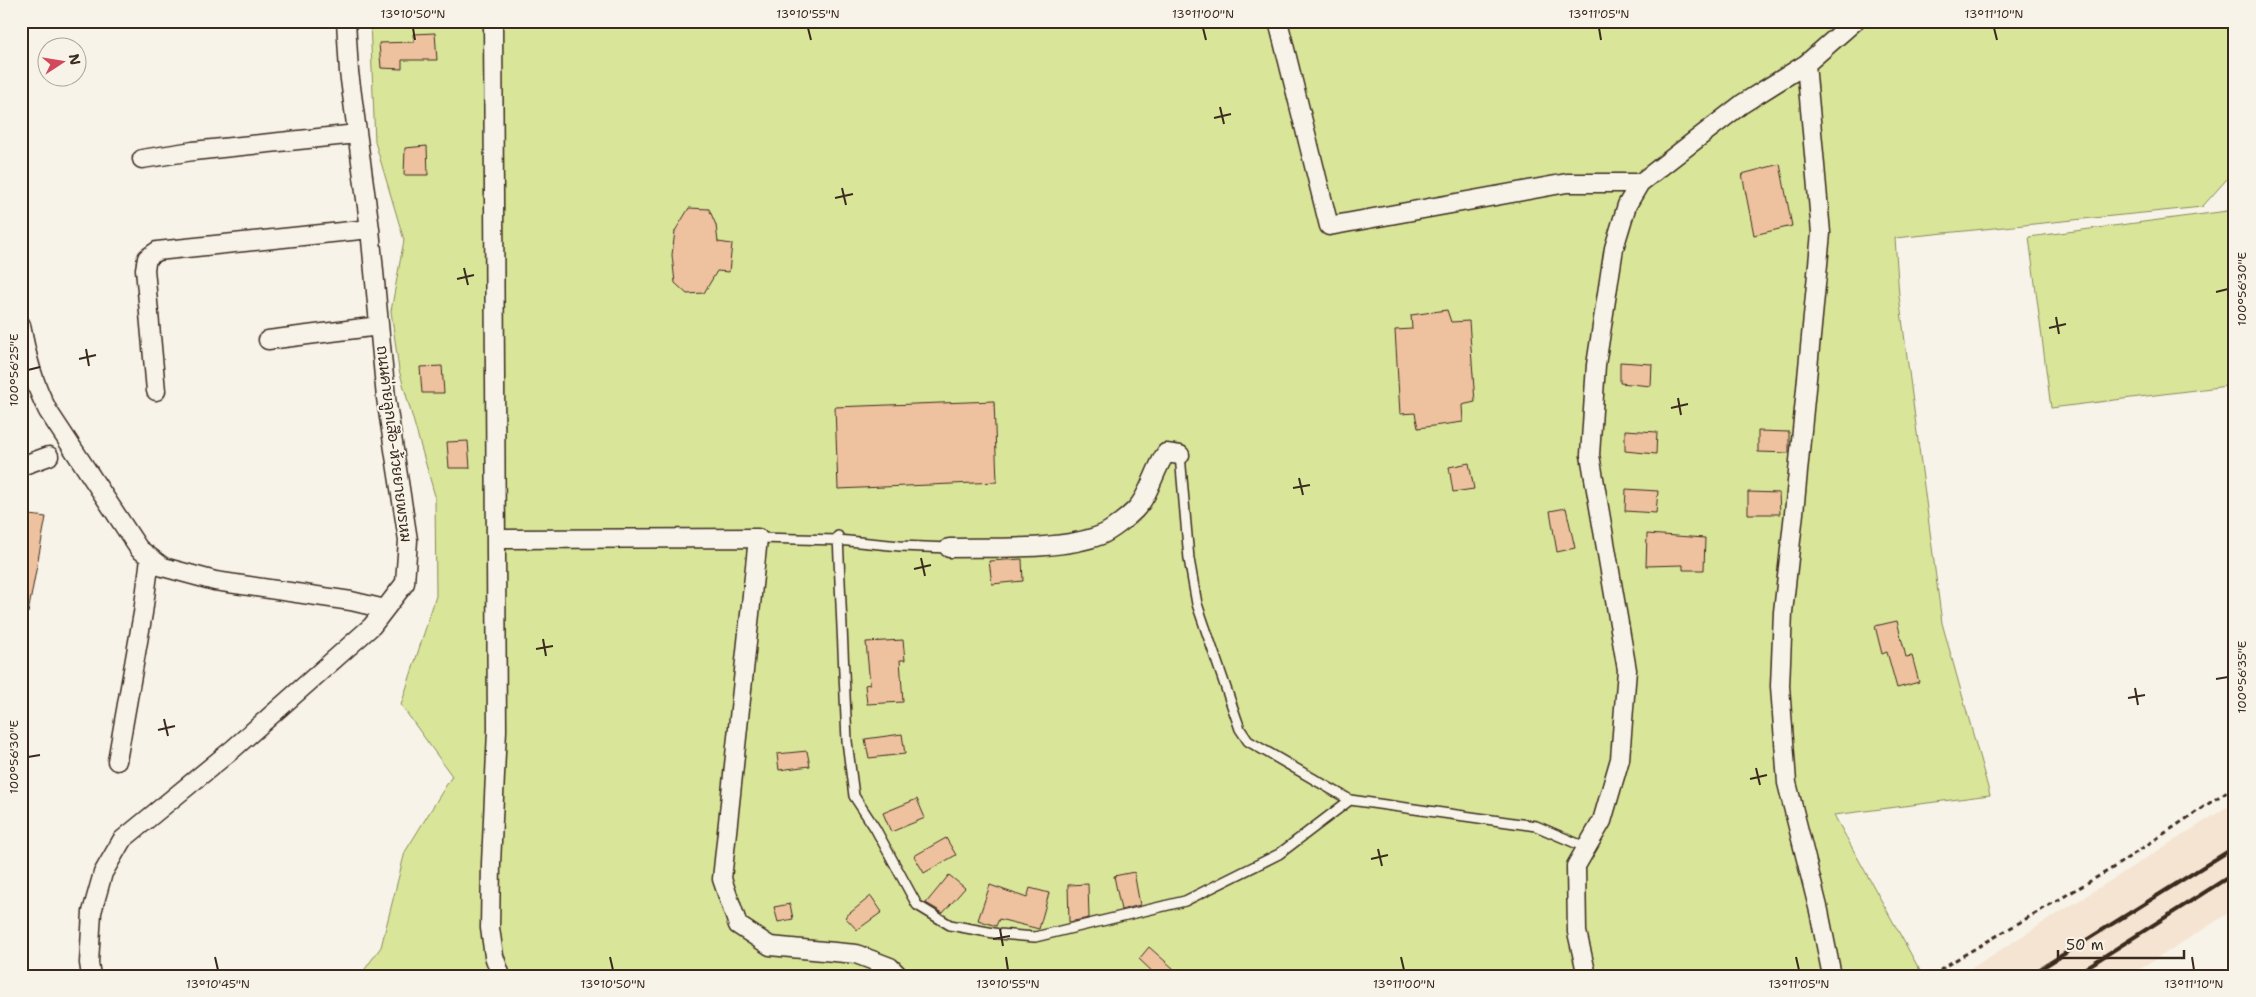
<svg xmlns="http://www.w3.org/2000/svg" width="2256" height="997" font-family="'Shantell Sans','Playpen Sans Thai',sans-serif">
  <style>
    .built { fill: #f5e4d2 }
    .green { fill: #d9e699; stroke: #8a885c }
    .building { fill: #efc29f; stroke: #3b2a1e }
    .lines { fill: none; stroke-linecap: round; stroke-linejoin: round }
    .service-casing { stroke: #3b2a1e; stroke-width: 12 }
    .minor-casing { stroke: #3b2a1e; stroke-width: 21 }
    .path { stroke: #3b2a1e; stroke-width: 3; stroke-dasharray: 5 4; stroke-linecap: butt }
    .service { stroke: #f7f3e8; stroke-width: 9 }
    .minor { stroke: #f7f3e8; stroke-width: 18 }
    .rail { stroke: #3b2a1e; stroke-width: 4 }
    .ticks { fill: none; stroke: #3b2a1e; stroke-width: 2 }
    .labels { text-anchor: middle; stroke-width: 4; stroke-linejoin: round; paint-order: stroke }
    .street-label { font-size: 15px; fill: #3b2a1e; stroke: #f7f3e8 }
    .neatline { fill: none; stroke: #3b2a1e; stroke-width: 2 }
    .ticks-label { font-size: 12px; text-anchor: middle; fill: #3b2a1e }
  </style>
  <rect width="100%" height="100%" fill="#f7f3e8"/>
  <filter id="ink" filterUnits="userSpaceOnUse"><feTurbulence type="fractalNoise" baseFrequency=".02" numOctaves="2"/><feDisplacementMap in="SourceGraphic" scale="10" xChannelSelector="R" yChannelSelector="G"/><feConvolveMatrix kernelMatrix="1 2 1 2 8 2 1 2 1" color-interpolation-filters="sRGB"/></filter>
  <g filter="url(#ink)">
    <path class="built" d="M2235 802V909L2129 976H1959Z"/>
    <path class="green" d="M370 21H2235V170L2202 207 1895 238 1899 296 1942 623 1990 795 1834 815 1923 976H360L381 947 405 852 452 776 401 705 436 596 435 496 399 370 391 311 404 240 375 142Z
      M2235 210V385L2051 408 2029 237Z"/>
    <path class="building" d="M435 33 437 60H402V69L381 68 379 43 414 42 413 34Z
      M427 146 428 175H404L405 148Z
      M1780 164 1792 226 1754 235 1742 174Z
      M689 208 709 209 716 225 718 242 732 244 729 272 717 271 704 293 687 294 675 283 672 255 675 231Z
      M1447 310 1451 322 1469 321 1475 402 1462 405 1463 422 1418 428 1415 413 1400 414 1395 330 1412 329 1411 315Z
      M1620 362 1652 364 1651 386 1620 383Z
      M442 366 444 393H422L420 367Z
      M994 401 997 482 838 489 835 407Z
      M1625 430 1657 432 1656 454 1625 451Z
      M1758 431 1789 432V453L1758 452Z
      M468 441 470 468H449L447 442Z
      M1469 463 1474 489 1453 492 1449 467Z
      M1626 489 1658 491 1656 513 1625 511Z
      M1748 492 1779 493 1780 514H1748Z
      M1566 508 1575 548 1557 552 1550 511Z
      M21 514 46 517 28 613H21Z
      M1647 534 1705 538 1704 570H1683V565L1646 566Z
      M1022 559 1023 581 992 584 989 561Z
      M1897 621 1906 657 1912 656 1919 682 1897 688 1887 652 1882 654 1875 626Z
      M903 640 905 660H900L903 702 867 704 865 685 870 684 866 642Z
      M902 734 905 754 869 758 865 739Z
      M807 751 810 766 779 770 777 754Z
      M917 799 925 818 891 832 883 813Z
      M946 838 956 855 924 873 914 856Z
      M1134 872 1140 905 1121 910 1114 876Z
      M949 875 965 888 943 913 926 903Z
      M1088 884 1089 918 1069 922 1068 885Z
      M990 885 1027 898 1030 888 1049 893 1039 929 999 919 996 926 978 920Z
      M871 896 882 912 857 930 845 917Z
      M790 904 793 919 778 922 774 907Z
      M1149 947 1182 976H1157L1139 959Z"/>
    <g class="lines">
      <defs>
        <path id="service" d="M1180 455 1189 559 1197 604 1240 729 1248 741 1350 800
          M838 536 847 741 854 796 875 828 917 905 950 925 999 934 1035 937 1185 901 1279 854 1350 800 1536 826 1585 847
          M758 538 838 540 900 546 949 548"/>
        <path id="minor" d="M493 21 497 730 491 864 490 928 494 956 501 976
          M1278 21 1329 226 1567 183H1640
          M1806 64 1821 233 1794 513 1783 612 1780 686 1787 783 1819 911 1832 976
          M142 159 193 151 357 134
          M21 325C27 358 33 382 48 411L139 549 163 567 215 581 351 601 385 609
          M268 340 379 326
          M156 391 145 269 147 258 157 251 370 229
          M21 466 49 456
          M496 539 758 538 722 879 738 925 770 946 856 954 890 967 899 976
          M949 548C993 547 1060 551 1101 535 1111 531 1127 518 1135 510 1150 495 1154 470 1166 453L1180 455
          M117 761 143 613 150 558
          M91 976 89 963 92 912 103 873 122 840 233 749 372 626 405 583 408 540 386 398 370 229 349 72 346 21
          M1587 976 1577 932 1576 866 1602 821 1620 759 1627 670 1590 455 1596 365 1614 248 1627 205 1640 183 1742 104 1806 64 1855 21"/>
      </defs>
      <use href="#service" class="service-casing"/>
      <use href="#minor" class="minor-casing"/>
      <path class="path" d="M1933 976 1947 965 2111 869 2235 786"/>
      <use href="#service" class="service"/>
      <use href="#minor" class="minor"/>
      <path class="rail" d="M2029 976 2235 847
        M2073 976 2235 873"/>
    </g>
  </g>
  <path class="ticks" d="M413 28 415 40M808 28 811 40M1203 28 1206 40M1599 28 1601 40M1994 28 1997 40M1220 107 1224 124M1214 118 1231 114M842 188 846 205M835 198 853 194M464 268 468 285M457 279 474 275M2216 292 2228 289M2056 317 2059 334M2049 328 2066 324M86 349 89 366M79 359 96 355M28 370 40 367M1678 398 1681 415M1671 408 1688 404M1299 478 1303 495M1293 488 1310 485M921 558 925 576M914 569 931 565M543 639 546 656M536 649 553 646M2216 679 2228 677M2135 688 2138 705M2128 698 2145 695M164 719 168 736M158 730 175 726M28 757 40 755M1756 768 1760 785M1750 779 1767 775M1378 849 1382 866M1371 859 1388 855M1000 929 1003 946M993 939 1010 936M215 957 218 970M610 957 613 970M1006 957 1008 970M1401 957 1404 970M1796 957 1799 970M2192 957 2194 970"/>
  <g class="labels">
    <g class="street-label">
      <text transform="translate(394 444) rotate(83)" y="5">ถนนค่ายลูกเสึอ-ห้วยยายพรหม</text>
    </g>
  </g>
  <rect width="2256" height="997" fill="none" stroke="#f7f3e8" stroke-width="55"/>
  <g transform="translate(62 62) rotate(78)"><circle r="24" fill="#f7f3e8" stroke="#aca397"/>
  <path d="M0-4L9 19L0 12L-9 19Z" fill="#d1495b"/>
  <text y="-8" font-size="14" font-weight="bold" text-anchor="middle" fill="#3b2a1e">N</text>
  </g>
  <path d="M2058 950v8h126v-8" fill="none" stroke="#3b2a1e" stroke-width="2.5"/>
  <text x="2066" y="950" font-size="15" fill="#3b2a1e" stroke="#f7f3e8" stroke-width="4" paint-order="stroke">50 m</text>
  <rect x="28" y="28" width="2200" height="942" class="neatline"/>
  <g class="ticks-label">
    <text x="413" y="18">13°10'50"N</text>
    <text x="808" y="18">13°10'55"N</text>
    <text x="1203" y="18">13°11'00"N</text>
    <text x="1599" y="18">13°11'05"N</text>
    <text x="1994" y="18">13°11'10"N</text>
    <text transform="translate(2242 289) rotate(-90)" y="4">100°56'30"E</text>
    <text transform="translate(14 370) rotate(-90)" y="4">100°56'25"E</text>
    <text transform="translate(2242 677) rotate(-90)" y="4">100°56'35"E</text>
    <text transform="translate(14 757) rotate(-90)" y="4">100°56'30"E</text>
    <text x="218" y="988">13°10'45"N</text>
    <text x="613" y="988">13°10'50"N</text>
    <text x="1008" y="988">13°10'55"N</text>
    <text x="1404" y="988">13°11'00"N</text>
    <text x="1799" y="988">13°11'05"N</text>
    <text x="2194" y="988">13°11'10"N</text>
  </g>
</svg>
